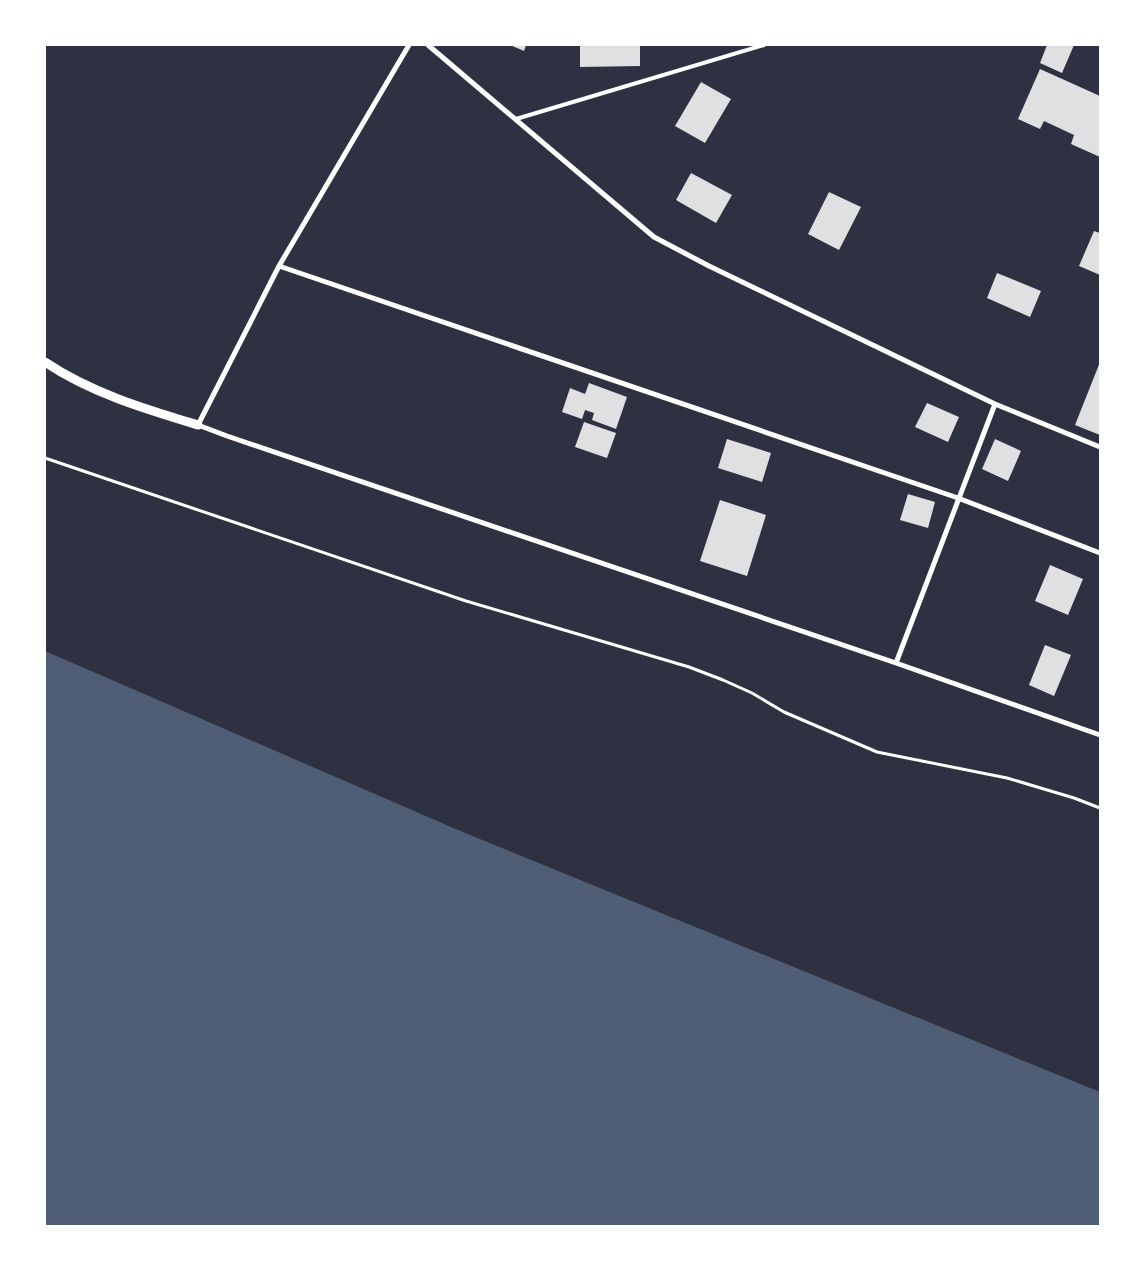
<svg xmlns="http://www.w3.org/2000/svg" width="1145" height="1271" font-family="'DejaVu Sans',sans-serif">
  <style>
    .water { fill: #4f5d75 }
    .building { fill: #e0e0e3 }
    .lines { fill: none; stroke-linecap: round; stroke-linejoin: round }
    .path { stroke: #fff; stroke-width: 3 }
    .service { stroke: #fff; stroke-width: 4 }
    .minor { stroke: #fff; stroke-width: 5 }
    .tertiary { stroke: #fff; stroke-width: 9 }
  </style>
  <rect width="100%" height="100%" fill="#2d3142"/>
  <path class="water" d="M45 651 458 830 1100 1092V1226H45Z"/>
  <path class="building" d="M510 45H526L524 51Z
    M580 45H640V66L580 67Z
    M1047 45H1074L1062 73 1040 63Z
    M1040 69 1100 96V157L1071 144 1074 135 1044 121 1040 129 1018 119Z
    M701 82 731 99 705 143 675 126Z
    M691 173 732 195 716 223 676 200Z
    M829 192 861 207 839 250 808 234Z
    M1094 231 1100 233V275L1079 266Z
    M997 273 1041 291 1030 317 987 298Z
    M1100 362V435L1075 425Z
    M589 383 627 397 616 429 592 420 594 413 585 410 582 419 562 412 570 388 585 394Z
    M927 403 959 417 948 442 915 427Z
    M584 422 616 433 607 458 575 447Z
    M727 439 771 453 762 482 718 468Z
    M995 439 1021 451 1008 481 982 469Z
    M908 494 935 502 928 528 900 520Z
    M720 500 766 515 747 576 700 561Z
    M1050 565 1083 579 1068 615 1035 601Z
    M1045 645 1071 655 1054 696 1029 685Z"/>
  <g class="lines">
    <path class="path" d="M45 458 466 601 689 667 723 680 752 693 784 712 877 752 1007 778 1074 798 1100 808"/>
    <path class="service" d="M516 119 764 45"/>
    <path class="minor" d="M409 45 279 266 198 425 227 436 896 663 1100 735
      M428 45 654 237 709 266 995 404 1100 447
      M279 266 958 498 1100 553
      M896 663 995 404"/>
    <path class="tertiary" d="M45 362C91 393 145 409 198 425"/>
  </g>
  <rect width="1145" height="1271" fill="none" stroke="#ffffff" stroke-width="92"/>
</svg>
